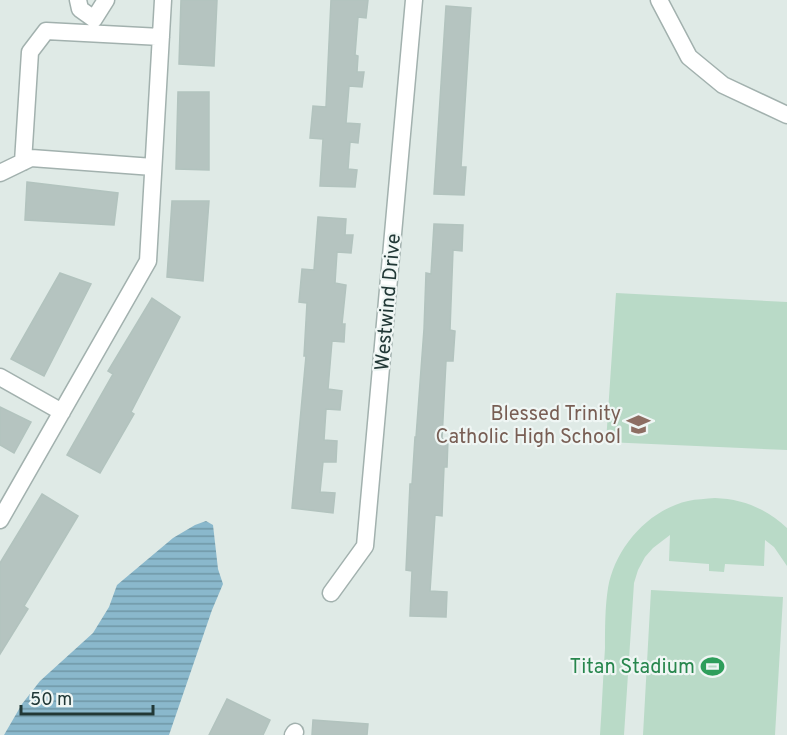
<svg xmlns="http://www.w3.org/2000/svg" width="787" height="735" font-family="Overpass,sans-serif">
  <style>
    .pitch { fill: #b9dac7 }
    .water { fill: url(#water-rules) }
    .building { fill: #b5c4c0; stroke: #b2c3be; stroke-width: 1.5 }
    .lines { fill: none; stroke-linecap: round; stroke-linejoin: round }
    .minor-casing { stroke: #a2b1ae; stroke-width: 19 }
    .minor { stroke: #fff; stroke-width: 16 }
    .labels { text-anchor: middle; stroke-width: 4.5; stroke-linejoin: round; paint-order: stroke }
    .street-label { font-size: 20px; fill: #213836; stroke: #eff6f4 }
    .education-label { font-size: 20px; fill: #785e54; stroke: #eff6f4; text-anchor: end }
    .leisure-label { font-size: 20px; fill: #27864d; stroke: #eff6f4; text-anchor: end }
  </style>
  <defs>
    <pattern id="water-rules" width="6" height="5" patternUnits="userSpaceOnUse" patternTransform="scale(1.5)"><rect width="6" height="5" fill="#8ab8cc"/><path d="M0 2.5h6" fill="none" stroke="#7097a6"/></pattern>
  </defs>
  <rect width="100%" height="100%" fill="#dfeae6"/>
  <path class="pitch" d="M616 293 787 302V450L606 442Z
    M715 498C743 499 767 509 787 528V566L774 547 765 540 764 566 725 564 724 572 709 571V564L669 561 670 535 653 548 645 557 638 570 634 583 624 735H600C602 706 603 677 605 648 605 628 605 607 608 588 615 548 648 510 688 501 696 499 706 499 715 498Z
    M651 590 783 597 775 735H643Z"/>
  <path class="water" d="M206 521 213 525 218 569 223 584 212 610 169 735H4L22 704 40 681 93 633 109 607 117 585 173 538 195 525Z"/>
  <path class="building" d="M181 0H217L214 66 179 64Z
    M331 0H368L366 18 358 17 355 55 358 56 357 72H364L362 87 349 86 346 123 360 124 358 143 350 142 348 169 357 170 355 187 320 186 323 139 310 138 313 106 326 107Z
    M446 6 471 8 461 167H466L464 195 434 194Z
    M178 92H209V170L176 169Z
    M27 182 118 193 114 225 25 220Z
    M172 201H209L203 281 167 277Z
    M318 217 346 219 345 235H353L351 253 337 252 335 283 346 285 342 324H345L344 342 332 341 328 389 342 391 340 410 326 409 324 440 337 441 336 462H323L320 492 335 493 333 513 292 508 306 356H304L307 303 299 302 302 269 314 270Z
    M434 224 463 225 462 251 453 250 450 330 455 331 453 361H446L442 439H448L447 467H444L442 516 435 515 430 591 447 592 446 617 410 616 412 571 406 570 410 484H412L415 437H416L424 329 426 273 431 274Z
    M60 273 91 284 44 376 11 359Z
    M152 298 180 317 131 412 134 414 100 473 67 455 113 374 108 371Z
    M0 407 31 422 14 453 0 445Z
    M42 494 78 516 24 606 28 609 0 654V563Z
    M227 699 270 720 263 735H209Z
    M313 720 368 724 367 735H312Z"/>
  <g class="lines">
    <defs>
      <path id="minor" d="M78 0 80 9 94 19
        M659 0 689 57 723 85 787 115
        M94 19 106 0
        M23 162 30 52 46 31 161 37
        M0 173 31 158 153 167
        M0 377 62 412
        M0 520 148 261 163 0
        M331 593 365 546 414 0
        M293 735 295 732"/>
    </defs>
    <use href="#minor" class="minor-casing"/>
    <use href="#minor" class="minor"/>
  </g>
  <defs>
    <symbol id="school-bare" viewBox="-9 -9 18 18"><path d="M0-5L7-2L0 1L-7-2ZM-4 1L0 2.5L4 1V4Q0 6-4 4Z" fill="#8d6e63" stroke="#eff6f4" stroke-width="2.5" paint-order="stroke"/></symbol>
    <symbol id="stadium-bare" viewBox="-9 -9 18 18"><path d="M0-5a6.5 5 0 1 0 0 10a6.5 5 0 1 0 0-10ZM-3.5-1.8h7v3.6h-7Z" fill="#2e9e5b" stroke="#eff6f4" stroke-width="2.5" paint-order="stroke"/></symbol>
  </defs>
  <g fill-rule="evenodd">
    <use href="#school-bare" x="622" y="408" width="33" height="33"/>
    <use href="#stadium-bare" x="696" y="650" width="33" height="33"/>
  </g>
  <g class="labels">
    <g class="street-label">
      <text transform="translate(387 302) rotate(-85)" y="7">Westwind Drive</text>
    </g>
    <g class="education-label">
      <text x="621" y="420">Blessed Trinity<tspan x="621" dy="23">Catholic High School</tspan></text>
    </g>
    <g class="leisure-label">
      <text x="695" y="673">Titan Stadium</text>
    </g>
  </g>
  <path d="M21 705v9h132v-9" fill="none" stroke="#213836" stroke-width="3"/>
  <text x="30" y="705" font-size="18" fill="#213836" stroke="#eff6f4" stroke-width="4.5" paint-order="stroke">50 m</text>
</svg>
